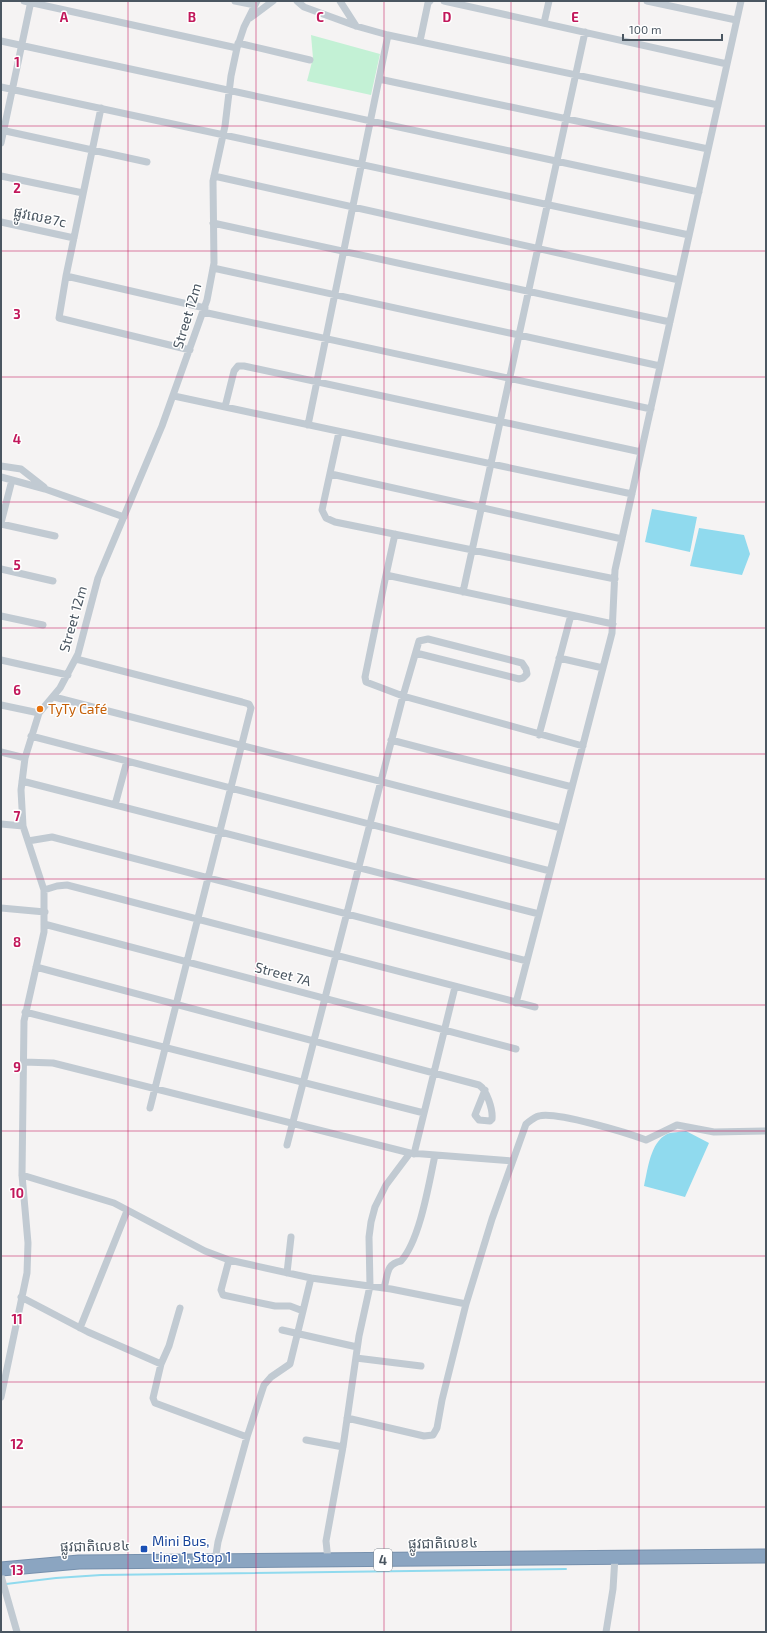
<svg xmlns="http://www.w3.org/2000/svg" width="767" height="1633" font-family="'Exo 2','Noto Sans Khmer',sans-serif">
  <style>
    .green { fill: #c3f1d5 }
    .water { fill: #90daee }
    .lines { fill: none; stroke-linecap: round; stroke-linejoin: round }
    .stream { stroke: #90daee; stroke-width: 2 }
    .highway-casing { stroke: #7690ad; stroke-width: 15 }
    .street { stroke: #c1cad2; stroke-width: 7 }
    .highway { stroke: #8ba5c1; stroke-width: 13 }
    .grid { fill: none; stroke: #c2185b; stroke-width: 1; stroke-opacity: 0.55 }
    .food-dot { fill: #e8710a; stroke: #fff; stroke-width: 1.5 }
    .transit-dot { fill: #1a4fb4; stroke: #fff; stroke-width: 1.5 }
    .labels { text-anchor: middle; stroke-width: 3; stroke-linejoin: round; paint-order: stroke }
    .shield { fill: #fff; stroke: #808990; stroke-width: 1 }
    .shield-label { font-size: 13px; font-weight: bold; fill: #4a5661 }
    .street-label { font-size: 14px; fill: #4a5661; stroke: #fff }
    .food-label { font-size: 14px; fill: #c56008; stroke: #fff; text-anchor: start }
    .transit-label { font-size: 14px; fill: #164399; stroke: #fff; text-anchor: start }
    .grid-label { font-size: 13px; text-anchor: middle; font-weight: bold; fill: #c2185b; stroke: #fff; stroke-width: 3; stroke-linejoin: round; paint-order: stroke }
  </style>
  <rect width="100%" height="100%" fill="#f5f3f3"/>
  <path class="green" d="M311 35 380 54 371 95 307 81 313 58Z"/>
  <path class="water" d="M652 509 697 517 690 552 645 542Z
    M699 528 744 535 750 554 742 575 690 566Z
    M686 1131 709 1143 685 1197 644 1186C648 1169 650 1143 667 1134 672 1132 681 1132 686 1131Z"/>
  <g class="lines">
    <path class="stream" d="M6 1584 56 1578 101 1575 566 1569"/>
    <defs>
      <path id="highway" d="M1 1569 79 1562 766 1556"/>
    </defs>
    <use href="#highway" class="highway-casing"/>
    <path class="street" d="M24 1 237 48
      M235 1 255 5
      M297 1 304 7 356 26 388 35 718 105
      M340 1 356 26
      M444 1 727 64
      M647 1 736 20
      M250 18 273 1
      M544 23 549 1
      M1 41 699 192
      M420 41 428 3 430 1
      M238 43 310 60
      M379 79 708 149
      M1 87 689 235
      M101 108 66 276 205 308
      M1 130 147 162
      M1 143 31 1
      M1 176 83 193
      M214 176 679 280
      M1 222 74 238
      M213 223 670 322
      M213 268 660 366
      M66 276 59 318 190 350
      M203 312 651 409
      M174 396 632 494
      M225 407 234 371 238 366H244L641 452
      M308 425 388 35
      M339 432 322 510 326 518 335 522 615 579
      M1 466 21 469 44 487
      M331 474 622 539
      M1 477 45 489 124 517
      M1 523 12 480
      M1 524 55 536
      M395 534 386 575 613 624
      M1 569 53 581
      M386 575 365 677 366 682 403 696 419 641 428 639 522 663 526 669 527 674 523 678 519 679 416 653
      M463 592 585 32
      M1 616 43 625
      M559 658 603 668
      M76 659 242 702 249 704 251 708 150 1108
      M1 660 68 675
      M54 697 561 828
      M1 705 39 713
      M539 735 571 615
      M31 736 550 871
      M391 740 572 787
      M1 752 25 758
      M22 781 539 914
      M115 805 127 761
      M1 824 23 826
      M28 841 52 837 527 961
      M44 890 57 886 67 885 535 1007
      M1 908 45 912
      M44 924 516 1049
      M36 967 479 1085C487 1090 493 1110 492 1119L490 1121 479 1120 475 1115 485 1090
      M516 1003 612 633 615 570 741 1
      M25 1012 424 1113
      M24 1062 53 1063 410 1153
      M287 1145 403 696 583 746
      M414 1154 455 987
      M22 1175 114 1203 205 1251 229 1260 311 1278 391 1289 466 1304
      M287 1273 291 1237
      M384 1288C388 1274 386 1264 401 1261 420 1240 429 1183 435 1155
      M21 1297 88 1332 161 1364
      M180 1308 169 1346 161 1364 153 1398 155 1403 247 1437
      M303 1311 311 1278
      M80 1328 127 1211
      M282 1330 357 1347
      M356 1358 421 1366
      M1 1397 27 1273 28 1243 22 1175 24 1021 44 932V890L23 826 21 790 25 758 39 713 60 688 78 654 98 578 162 426 207 300 214 263 213 181 225 126 231 76 237 48 244 27 257 1
      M347 1418 424 1436 433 1435 437 1428 442 1400 466 1304 492 1219 526 1124C530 1121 534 1117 539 1116 555 1111 628 1133 646 1140L677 1125 714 1132 766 1131
      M306 1440 343 1447
      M328 1560 326 1541 343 1447 359 1336 370 1286 369 1237 371 1222 375 1207 386 1185 410 1153 512 1161
      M215 1561 218 1542 247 1437 264 1385 271 1377 290 1364 303 1311 290 1306H275L223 1295 221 1290 229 1260
      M1 1576 17 1632
      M606 1632 613 1589 615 1557"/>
    <use href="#highway" class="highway"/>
  </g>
  <path class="grid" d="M128 1V1632M256 1V1632M384 1V1632M511 1V1632M639 1V1632M1 126H766M1 251H766M1 377H766M1 502H766M1 628H766M1 754H766M1 879H766M1 1005H766M1 1131H766M1 1256H766M1 1382H766M1 1507H766"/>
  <circle class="food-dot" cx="40" cy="709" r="4"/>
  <rect class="transit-dot" x="140" y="1545" width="8" height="8" rx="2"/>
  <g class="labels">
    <rect class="shield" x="374" y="1549" width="18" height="22" rx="3"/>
    <g class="shield-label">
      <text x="383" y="1565">4</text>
    </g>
    <g class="street-label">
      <text transform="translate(40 217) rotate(12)" y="5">ផ្លូវលេខ7c</text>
      <text transform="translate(187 316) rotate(-73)" y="5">Street 12m</text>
      <text transform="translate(73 619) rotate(-74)" y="5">Street 12m</text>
      <text transform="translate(283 974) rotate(15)" y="5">Street 7A</text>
      <text transform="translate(443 1543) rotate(-1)" y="5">ផ្លូវជាតិលេខ៤</text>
      <text transform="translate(95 1546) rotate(-1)" y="5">ផ្លូវជាតិលេខ៤</text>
    </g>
    <g class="food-label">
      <text x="48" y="714">TyTy Café</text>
    </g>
    <g class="transit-label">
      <text x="152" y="1546">Mini Bus,<tspan x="152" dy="16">Line 1, Stop 1</tspan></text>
    </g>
  </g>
  <g class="grid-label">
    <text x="64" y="22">A</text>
    <text x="192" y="22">B</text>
    <text x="320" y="22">C</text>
    <text x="447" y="22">D</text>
    <text x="575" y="22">E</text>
    <text x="17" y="67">1</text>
    <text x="17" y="193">2</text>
    <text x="17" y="319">3</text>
    <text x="17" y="444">4</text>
    <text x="17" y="570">5</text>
    <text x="17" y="695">6</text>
    <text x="17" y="821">7</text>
    <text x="17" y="947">8</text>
    <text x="17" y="1072">9</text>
    <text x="17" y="1198">10</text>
    <text x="17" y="1324">11</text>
    <text x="17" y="1449">12</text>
    <text x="17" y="1575">13</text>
  </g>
  <rect width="767" height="1633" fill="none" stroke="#4a5661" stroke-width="4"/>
  <path d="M623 34v6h99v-6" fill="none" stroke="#4a5661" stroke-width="2"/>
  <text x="629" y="34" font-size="12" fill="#4a5661" stroke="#ffffff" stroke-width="3" paint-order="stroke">100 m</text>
</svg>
